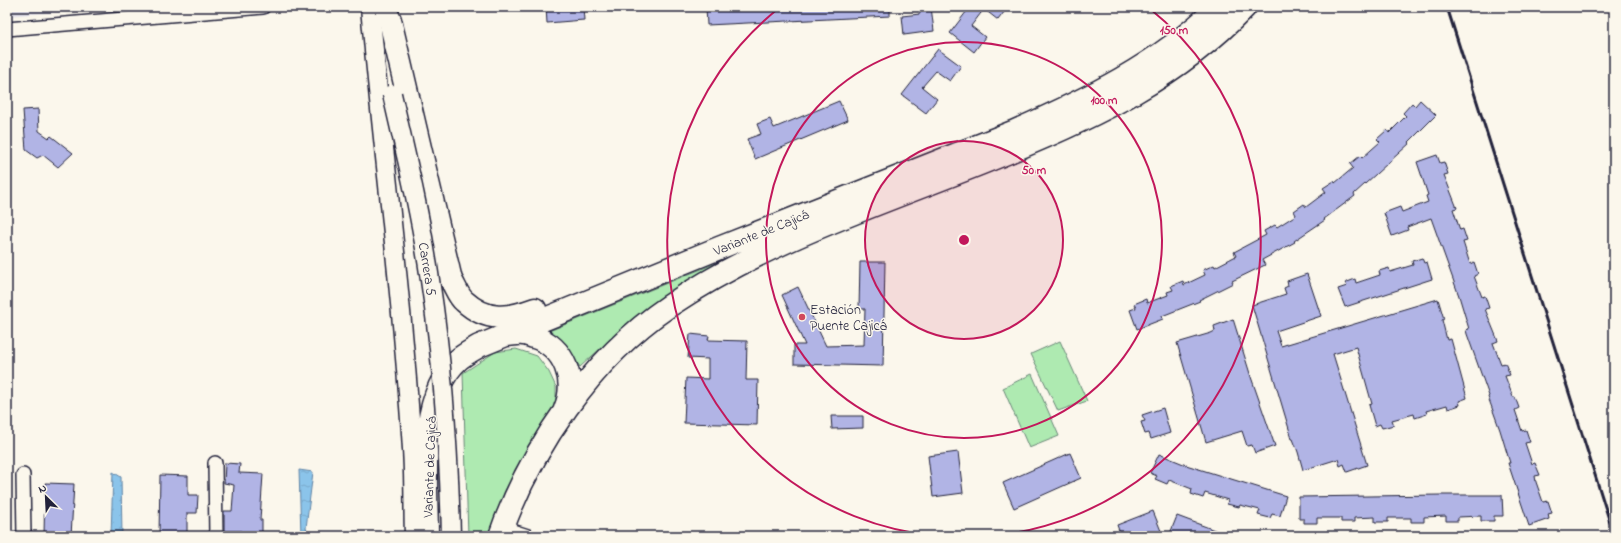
<svg xmlns="http://www.w3.org/2000/svg" width="1621" height="543" font-family="'Indie Flower',sans-serif">
  <style>
    .built { fill: #e5e3ea }
    .green { fill: #aeeab1; stroke: #688676 }
    .water { fill: url(#water-ripples); stroke: #6183a4 }
    .building { fill: #b1b4e5; stroke: #22223b }
    .lines { fill: none; stroke-linecap: round; stroke-linejoin: round }
    .street-casing { stroke: #22223b; stroke-width: 16 }
    .secondary-casing { stroke: #22223b; stroke-width: 21 }
    .highway-casing { stroke: #22223b; stroke-width: 25 }
    .street { stroke: #fbf7ec; stroke-width: 13 }
    .secondary { stroke: #fbf7ec; stroke-width: 18 }
    .highway { stroke: #fbf7ec; stroke-width: 22 }
    .rail { stroke: #22223b; stroke-width: 3 }
    .secondary-bridge-casing { stroke: #22223b; stroke-width: 21; stroke-linecap: butt }
    .secondary-bridge { stroke: #fbf7ec; stroke-width: 18 }
    .ring { fill: none; stroke: #c2185b; stroke-width: 2 }
    .poi-dot { fill: #d1495b; stroke: #fbf7ec; stroke-width: 1.5 }
    .labels { text-anchor: middle; stroke-width: 3; stroke-linejoin: round; paint-order: stroke }
    .street-label { font-size: 14px; fill: #22223b; stroke: #fbf7ec }
    .poi-label { font-size: 14px; fill: #22223b; stroke: #fbf7ec; text-anchor: start }
    .centre { fill: #c2185b; stroke: #fbf7ec; stroke-width: 2 }
    .ring-label { font-size: 12px; text-anchor: middle; font-weight: bold; fill: #c2185b; stroke: #fbf7ec; stroke-width: 3; stroke-linejoin: round; paint-order: stroke }
  </style>
  <defs>
    <pattern id="water-ripples" width="26" height="14" patternUnits="userSpaceOnUse"><rect width="26" height="14" fill="#8bc4ea"/><path d="M2 4q2-2 4 0t4 0M15 11q2-2 4 0t4 0" fill="none" stroke="#78a8ca"/></pattern>
  </defs>
  <rect width="100%" height="100%" fill="#fbf7ec"/>
  <filter id="ink" filterUnits="userSpaceOnUse"><feTurbulence type="fractalNoise" baseFrequency=".025" numOctaves="2"/><feDisplacementMap in="SourceGraphic" scale="8" xChannelSelector="R" yChannelSelector="G"/><feConvolveMatrix kernelMatrix="1 2 1 2 8 2 1 2 1" color-interpolation-filters="sRGB"/></filter>
  <g filter="url(#ink)">
    <path class="built" d="M7 7H73V11L7 16Z"/>
    <path class="green" d="M726 259 634 318 580 367 565 346 549 331Z
      M1060 341 1087 401 1058 411 1031 354Z
      M516 349 537 356 549 372 556 387V404L539 429 499 536H468L463 373 495 352Z
      M1032 374 1059 436 1029 448 1003 388Z"/>
    <path class="water" d="M299 470 313 472 306 528 309 536H301Z
      M113 472 121 477 122 536H111Z"/>
    <path class="building" d="M546 7H583L584 20 547 23Z
      M706 7H890V16L707 25Z
      M919 7H931L934 31 904 35 902 16 920 14Z
      M970 7H1008L998 20 984 9 971 26 985 37 974 52 950 33Z
      M938 49 961 66 950 81 936 71 922 87 937 99 926 113 902 95Z
      M1420 100 1436 115 1409 142 1410 143 1354 194 1355 196 1324 219 1325 220 1294 241 1295 242 1262 260 1265 265 1232 281 1233 283 1199 300 1200 301 1162 316 1163 319 1137 329 1130 310 1136 308 1134 304 1146 299 1147 303 1168 295 1167 292 1173 290 1171 286 1183 281 1184 285 1205 275 1203 270 1214 265 1215 267 1236 256 1234 252 1266 235 1264 231 1275 225 1277 227 1296 215 1294 211 1304 204 1306 207 1326 192 1323 188 1334 181 1335 183 1353 168 1350 164 1360 156 1362 158 1380 142 1377 139 1387 130 1389 133 1406 116 1403 113 1412 103 1415 106Z
      M839 101 848 120 755 159 747 139 761 134 757 124 770 119 774 128Z
      M38 109 39 131 49 138 51 136 73 153 58 167 43 155 37 158 26 150 23 110Z
      M1437 155 1440 163 1444 162 1448 174 1444 175 1457 208 1453 209 1460 230 1463 229 1467 241 1463 242 1470 264 1474 262 1478 274 1474 276 1482 297 1485 296 1489 308 1485 309 1498 341 1493 343 1501 364 1505 363 1510 375 1505 376 1513 397H1515L1519 408 1515 410 1522 431 1526 430 1530 442 1525 443 1532 464 1535 463 1540 475 1535 476 1536 482 1543 502 1548 501 1552 513 1548 514 1549 519 1529 526 1508 463H1510L1500 430 1488 397 1489 396 1467 334 1466 330 1469 329 1459 296 1431 218 1407 227 1408 230 1392 236 1384 213 1400 207 1402 212 1428 202 1426 196 1428 195 1417 162Z
      M1422 258 1424 263 1427 262 1432 279 1345 307 1338 289 1347 286 1345 283 1355 279 1356 283 1380 275 1379 271 1389 268 1390 272 1413 265 1412 261Z
      M860 262H885L883 366 794 364V345H805L782 295 798 287 826 346 864 345 865 309H859Z
      M1307 274 1321 316 1276 331 1281 346 1438 299 1444 319 1442 320 1447 340 1451 339 1467 398 1459 401 1460 405 1448 409 1447 405 1426 411 1427 414 1415 418 1414 414 1392 420 1394 425 1382 428 1380 424 1375 426 1369 405 1372 404 1356 347 1333 354 1367 465 1347 472 1344 464 1340 466 1338 459 1303 470 1298 452 1293 439H1292L1252 305 1286 294 1284 288 1288 286 1287 281Z
      M1233 319 1251 377 1275 446 1255 453 1252 445 1247 446 1242 431 1206 442 1177 343 1211 333 1215 331 1214 326Z
      M690 334 709 336 708 340 747 341 746 380H758L757 425 684 423 686 378 708 379V359L688 358Z
      M1163 408 1170 433 1151 439 1149 433 1145 434 1141 422 1145 421 1142 415Z
      M831 416H863V428L832 429Z
      M958 452 963 493 933 497 928 456Z
      M1070 453 1081 478 1014 508 1003 483Z
      M1159 454 1186 465 1286 496 1280 516 1272 514 1270 518 1258 515 1260 510 1240 505 1239 507 1227 504 1228 500 1205 493 1203 498 1191 494 1192 489 1169 480 1167 484 1155 479 1157 476 1150 473Z
      M225 463 240 464 239 473 263 474 260 520H262V536H241V531H224V511H232L234 485 224 483Z
      M160 475 188 476V495H198L197 513H187V534L159 536Z
      M45 483 74 484 71 536H44Z
      M1440 495H1502L1503 516H1494V521H1481V516L1458 517V521H1446V516L1424 517V522H1411V518H1388V522H1375V517L1354 518V522H1341V518H1317V523H1304V519H1299V497Z
      M1153 511 1163 536H1121L1117 525Z
      M1177 516 1228 535V536H1169Z"/>
    <g class="lines">
      <defs>
        <path id="street" d="M7 29 263 7
          M215 463 216 536
          M23 475 24 536
          M503 528 528 536"/>
        <path id="secondary" d="M370 7C383 154 403 301 412 449 414 477 413 507 414 536"/>
        <path id="highway" d="M384 7 390 20 451 280C455 286 458 296 464 301 487 322 508 319 535 309
          M507 335C512 335 518 333 523 334 526 334 531 336 534 337 565 347 577 381 565 409
          M427 536C427 484 416 397 459 359 465 354 473 350 479 346L719 248 1013 132C1088 99 1158 65 1218 7
          M500 536C530 449 592 358 669 306 772 236 894 200 1009 152 1097 116 1178 77 1245 7"/>
      </defs>
      <use href="#street" class="street-casing"/>
      <use href="#secondary" class="secondary-casing"/>
      <use href="#highway" class="highway-casing"/>
      <use href="#street" class="street"/>
      <use href="#secondary" class="secondary"/>
      <use href="#highway" class="highway"/>
      <path class="rail" d="M1447 7 1614 535"/>
      <defs>
        <path id="secondary-bridge" d="M392 94C406 155 421 217 430 280 443 365 449 450 451 536"/>
      </defs>
      <use href="#secondary-bridge" class="secondary-bridge-casing"/>
      <use href="#secondary-bridge" class="secondary-bridge"/>
    </g>
  </g>
  <circle cx="964" cy="240" r="99" fill="#c2185b" fill-opacity=".12"/>
  <g class="ring">
    <circle cx="964" cy="240" r="99"/>
    <circle cx="964" cy="240" r="198"/>
    <path d="M938 536A297 297 0 0 1 779 8M1149 8A297 297 0 0 1 990 536"/>
  </g>
  <circle class="poi-dot" cx="802" cy="317" r="4"/>
  <g class="labels">
    <g class="street-label">
      <text transform="translate(761 232) rotate(-22)" y="5">Variante de Cajicá</text>
      <text transform="translate(428 269) rotate(81)" y="5">Carrera 5</text>
      <text transform="translate(429 467) rotate(-88)" y="5">Variante de Cajicá</text>
    </g>
    <g class="poi-label">
      <text x="810" y="314">Estación<tspan x="810" dy="16">Puente Cajicá</tspan></text>
    </g>
  </g>
  <circle cx="964" cy="240" r="6" class="centre"/>
  <g class="ring-label">
    <text x="1174" y="34">150 m</text>
    <text x="1104" y="104">100 m</text>
    <text x="1034" y="174">50 m</text>
  </g>
  <rect width="1621" height="543" fill="none" stroke="#fbf7ec" stroke-width="24"/>
  <rect x="12" y="12" width="1597" height="519" fill="none" stroke="#22223b" stroke-width="1.5" filter="url(#ink)"/>
  <g transform="translate(46 497) rotate(336)" stroke="#fbf7ec" stroke-width="3" paint-order="stroke">
  <path d="M0-3L7 15L0 10L-7 15Z" fill="#22223b"/>
  <text y="-6" font-size="11" font-weight="bold" text-anchor="middle" fill="#22223b">N</text>
  </g>
</svg>
